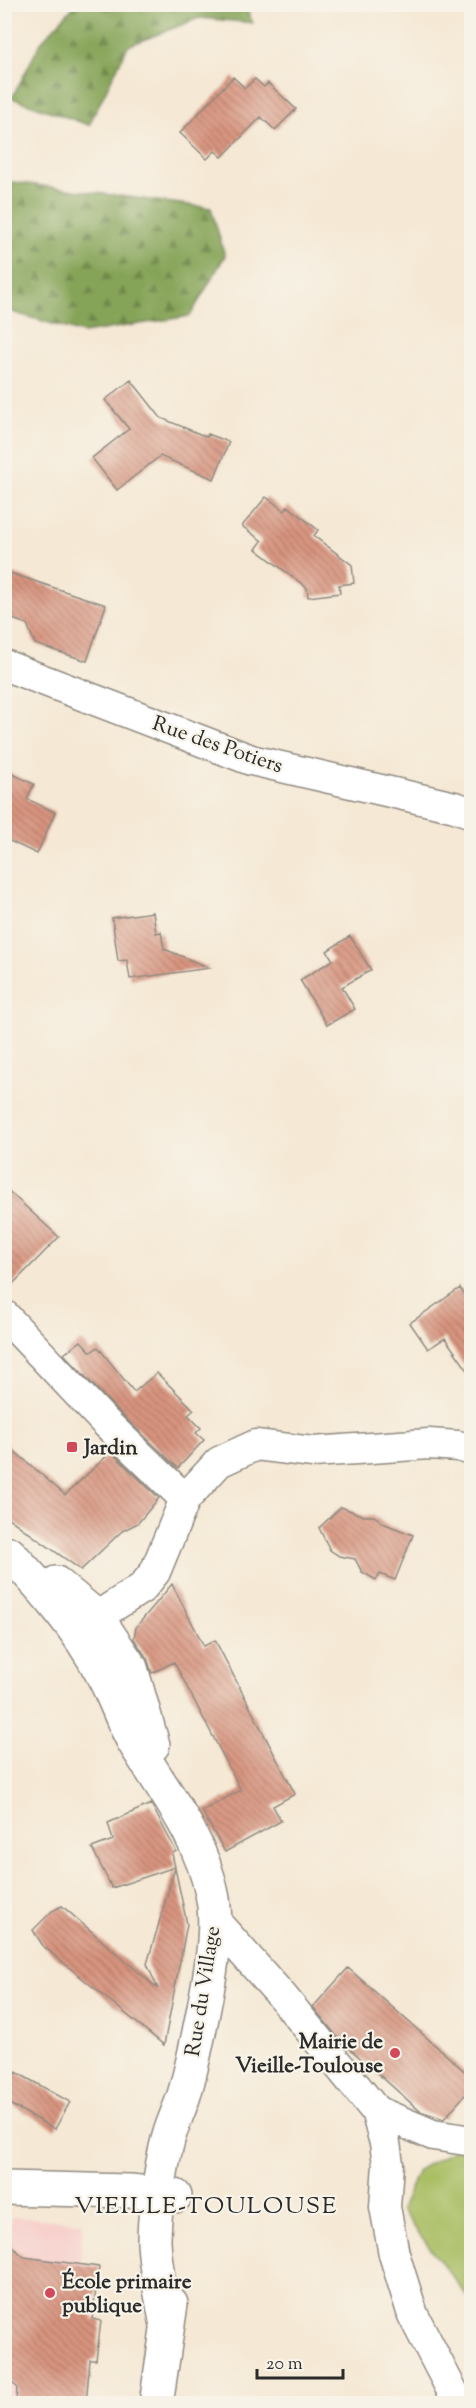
<svg xmlns="http://www.w3.org/2000/svg" width="476" height="2408" font-family="'Sorts Mill Goudy',serif">
  <style>
    .built { fill: #f7d0cc }
    .grass { fill: #a8bd62; stroke: #6a7446; stroke-width: 1.5 }
    .forest { fill: url(#forest-firs); stroke: #586842; stroke-width: 1.5 }
    .building { fill: url(#building-back-hatch) }
    .lines { fill: none; stroke-linecap: round; stroke-linejoin: round }
    .minor-casing { stroke: #908a80; stroke-width: 33 }
    .tertiary-casing { stroke: #908a80; stroke-width: 36 }
    .minor { stroke: #fff; stroke-width: 30 }
    .tertiary { stroke: #fff; stroke-width: 33 }
    .poi-dot { fill: #d1495b; stroke: #f7f3e8; stroke-width: 2 }
    .labels { text-anchor: middle; stroke-width: 4.5; stroke-linejoin: round; paint-order: stroke }
    .street-label { font-size: 21px; fill: #2b2b2b; stroke: #f7f3e8 }
    .poi-label { font-size: 21px; font-weight: bold; fill: #2b2b2b; stroke: #f7f3e8; text-anchor: start }
    .quarter-label { font-size: 24px; letter-spacing: 1.5px; fill: #2b2b2b; stroke: #f7f3e8 }
  </style>
  <defs>
    <pattern id="forest-firs" width="22" height="20" patternUnits="userSpaceOnUse" patternTransform="scale(1.5)"><rect width="22" height="20" fill="#86a458"/><path d="M5 1l3.5 6h-7zM16 11l3.5 6h-7z" fill="#6e8649"/></pattern>
    <pattern id="building-back-hatch" width="6" height="6" patternUnits="userSpaceOnUse" patternTransform="scale(1.5)"><rect width="6" height="6" fill="#d8947f"/><path d="M-1 5l2 2M0 0l6 6M5-1l2 2" fill="none" stroke="#af7968"/></pattern>
  </defs>
  <rect width="100%" height="100%" fill="#f7f3e8"/>
  <filter id="ink" filterUnits="userSpaceOnUse"><feTurbulence type="fractalNoise" baseFrequency=".0167" numOctaves="2"/><feDisplacementMap in="SourceGraphic" scale="12" xChannelSelector="R" yChannelSelector="G"/><feConvolveMatrix kernelMatrix="1 2 1 2 8 2 1 2 1" color-interpolation-filters="sRGB"/></filter>
  <filter id="wash" filterUnits="userSpaceOnUse"><feTurbulence type="fractalNoise" baseFrequency=".008" numOctaves="4" result="noise"/><feDisplacementMap in="SourceGraphic" scale="24" xChannelSelector="R" yChannelSelector="G"/><feGaussianBlur stdDeviation="1.35" result="paint"/><feColorMatrix in="noise" values="0 0 0 0 0 0 0 0 0 0 0 0 0 0 0 0 0 1.4 0 .05"/><feComposite in="paint" operator="in"/></filter>
  <g filter="url(#wash)">
    <rect width="100%" height="100%" fill="#f5e8d4"/>
    <path class="built" d="M12 2217 83 2222 80 2264 99 2267 92 2319 101 2321 96 2360 90 2361 86 2403 5 2404 4 2240Z"/>
    <path class="grass" d="M471 2140V2301L401 2210 418 2170Z"/>
    <path class="forest" d="M75 5H244L253 23 199 18 128 46 89 125 12 98 41 42Z
      M5 181 211 208 225 256 190 316 83 333 5 310Z"/>
    <g id="blocks">
      <path class="building" d="M233 77 245 88 255 79 264 87 268 83 296 109 275 130 261 117 222 157 215 151 207 159 180 133Z
        M131 380 161 418 207 437 208 434 229 442 214 479 160 456 117 490 92 458 129 429 105 400Z
        M266 497 285 511 288 506 318 530 314 536 352 565 354 583 339 585 340 593 308 597 307 588 256 549 262 541 242 526Z
        M4 571 106 605 87 661 35 644 27 624 4 616Z
        M4 770 34 784 27 799 55 812 37 854 8 840 4 847Z
        M153 912 156 933 161 932 164 949 210 968 130 979 127 960 118 961 112 918Z
        M350 936 371 970 342 987 355 1009 327 1025 300 980 333 960 327 951Z
        M4 1187 59 1237 4 1293Z
        M460 1288 471 1305V1375L445 1338 428 1349 410 1323Z
        M81 1341 91 1352 98 1347 134 1392 157 1373 194 1410 188 1415 201 1428 196 1433 204 1440 178 1468 116 1409 64 1354Z
        M4 1442 65 1495 111 1452 159 1498 138 1523 122 1531 81 1570 4 1515Z
        M341 1507 364 1516H374L385 1524 413 1535 395 1580 380 1574 376 1580 362 1572 355 1559 339 1556 330 1550 319 1528Z
        M172 1584 204 1646 215 1640 295 1794 273 1806 281 1821 225 1852 202 1811 241 1790 174 1662 152 1673 147 1658 134 1639 136 1627Z
        M151 1804 176 1851 172 1854 175 1867 112 1888 92 1848 113 1840 108 1823Z
        M175 1868 187 1924 164 2045 43 1946 33 1930 52 1911 62 1906 158 1989 147 1964Z
        M348 1968 471 2077V2088L444 2119 420 2111 339 2039 313 2007Z
        M16 2072 70 2102 55 2129 4 2101V2093Z
        M4 2239 24 2257 99 2267 92 2319 101 2321 96 2360H90L86 2403H16L17 2387 4 2376Z"/>
    </g>
  </g>
  <g filter="url(#ink)">
    <use href="#blocks" fill-opacity="0" stroke="#908a80" stroke-width="1.5"/>
    <g class="lines">
      <defs>
        <path id="minor" d="M4 665 251 760 455 807 472 813
          M4 1315 104 1421 185 1499
          M76 1630 142 1588 155 1572 185 1499 219 1462 256 1445 313 1452 429 1444 458 1446 472 1450
          M214 1920 282 1996 376 2111 385 2143 388 2164 385 2207 394 2254 413 2315 459 2404
          M376 2111 433 2135 472 2141"/>
        <path id="tertiary" d="M10 1554C45 1591 77 1627 101 1672 114 1694 121 1720 134 1742 163 1790 201 1837 212 1894 219 1924 211 1972 205 2002 199 2033 193 2065 184 2095 180 2108 174 2120 170 2133 162 2158 154 2214 154 2241 155 2269 162 2298 167 2326
          M56 1583 97 1617 131 1668 153 1745
          M4 2188 130 2191 175 2196
          M156 2404 171 2304"/>
      </defs>
      <use href="#minor" class="minor-casing"/>
      <use href="#tertiary" class="tertiary-casing"/>
      <use href="#minor" class="minor"/>
      <use href="#tertiary" class="tertiary"/>
    </g>
  </g>
  <g class="poi-dot">
    <rect x="66" y="1441" width="12" height="12" rx="3"/>
    <circle cx="395" cy="2053" r="6"/>
    <circle cx="50" cy="2293" r="6"/>
  </g>
  <g class="labels">
    <g class="street-label">
      <text transform="translate(218 744) rotate(19)" y="7">Rue des Potiers</text>
      <text transform="translate(202 1991) rotate(-81)" y="7">Rue du Village</text>
    </g>
    <g class="poi-label">
      <text x="84" y="1454">Jardin</text>
      <text x="383" y="2048" text-anchor="end">Mairie de<tspan x="383" dy="24">Vieille-Toulouse</tspan></text>
      <text x="62" y="2288">École primaire<tspan x="62" dy="24">publique</tspan></text>
    </g>
    <g class="quarter-label">
      <text x="206" y="2213">VIEILLE-TOULOUSE</text>
    </g>
  </g>
  <rect width="476" height="2408" fill="none" stroke="#f7f3e8" stroke-width="24"/>
  <path d="M257 2369v9h86v-9" fill="none" stroke="#2b2b2b" stroke-width="3"/>
  <text x="266" y="2369" font-size="18" fill="#2b2b2b" stroke="#f7f3e8" stroke-width="4.5" paint-order="stroke">20 m</text>
</svg>
